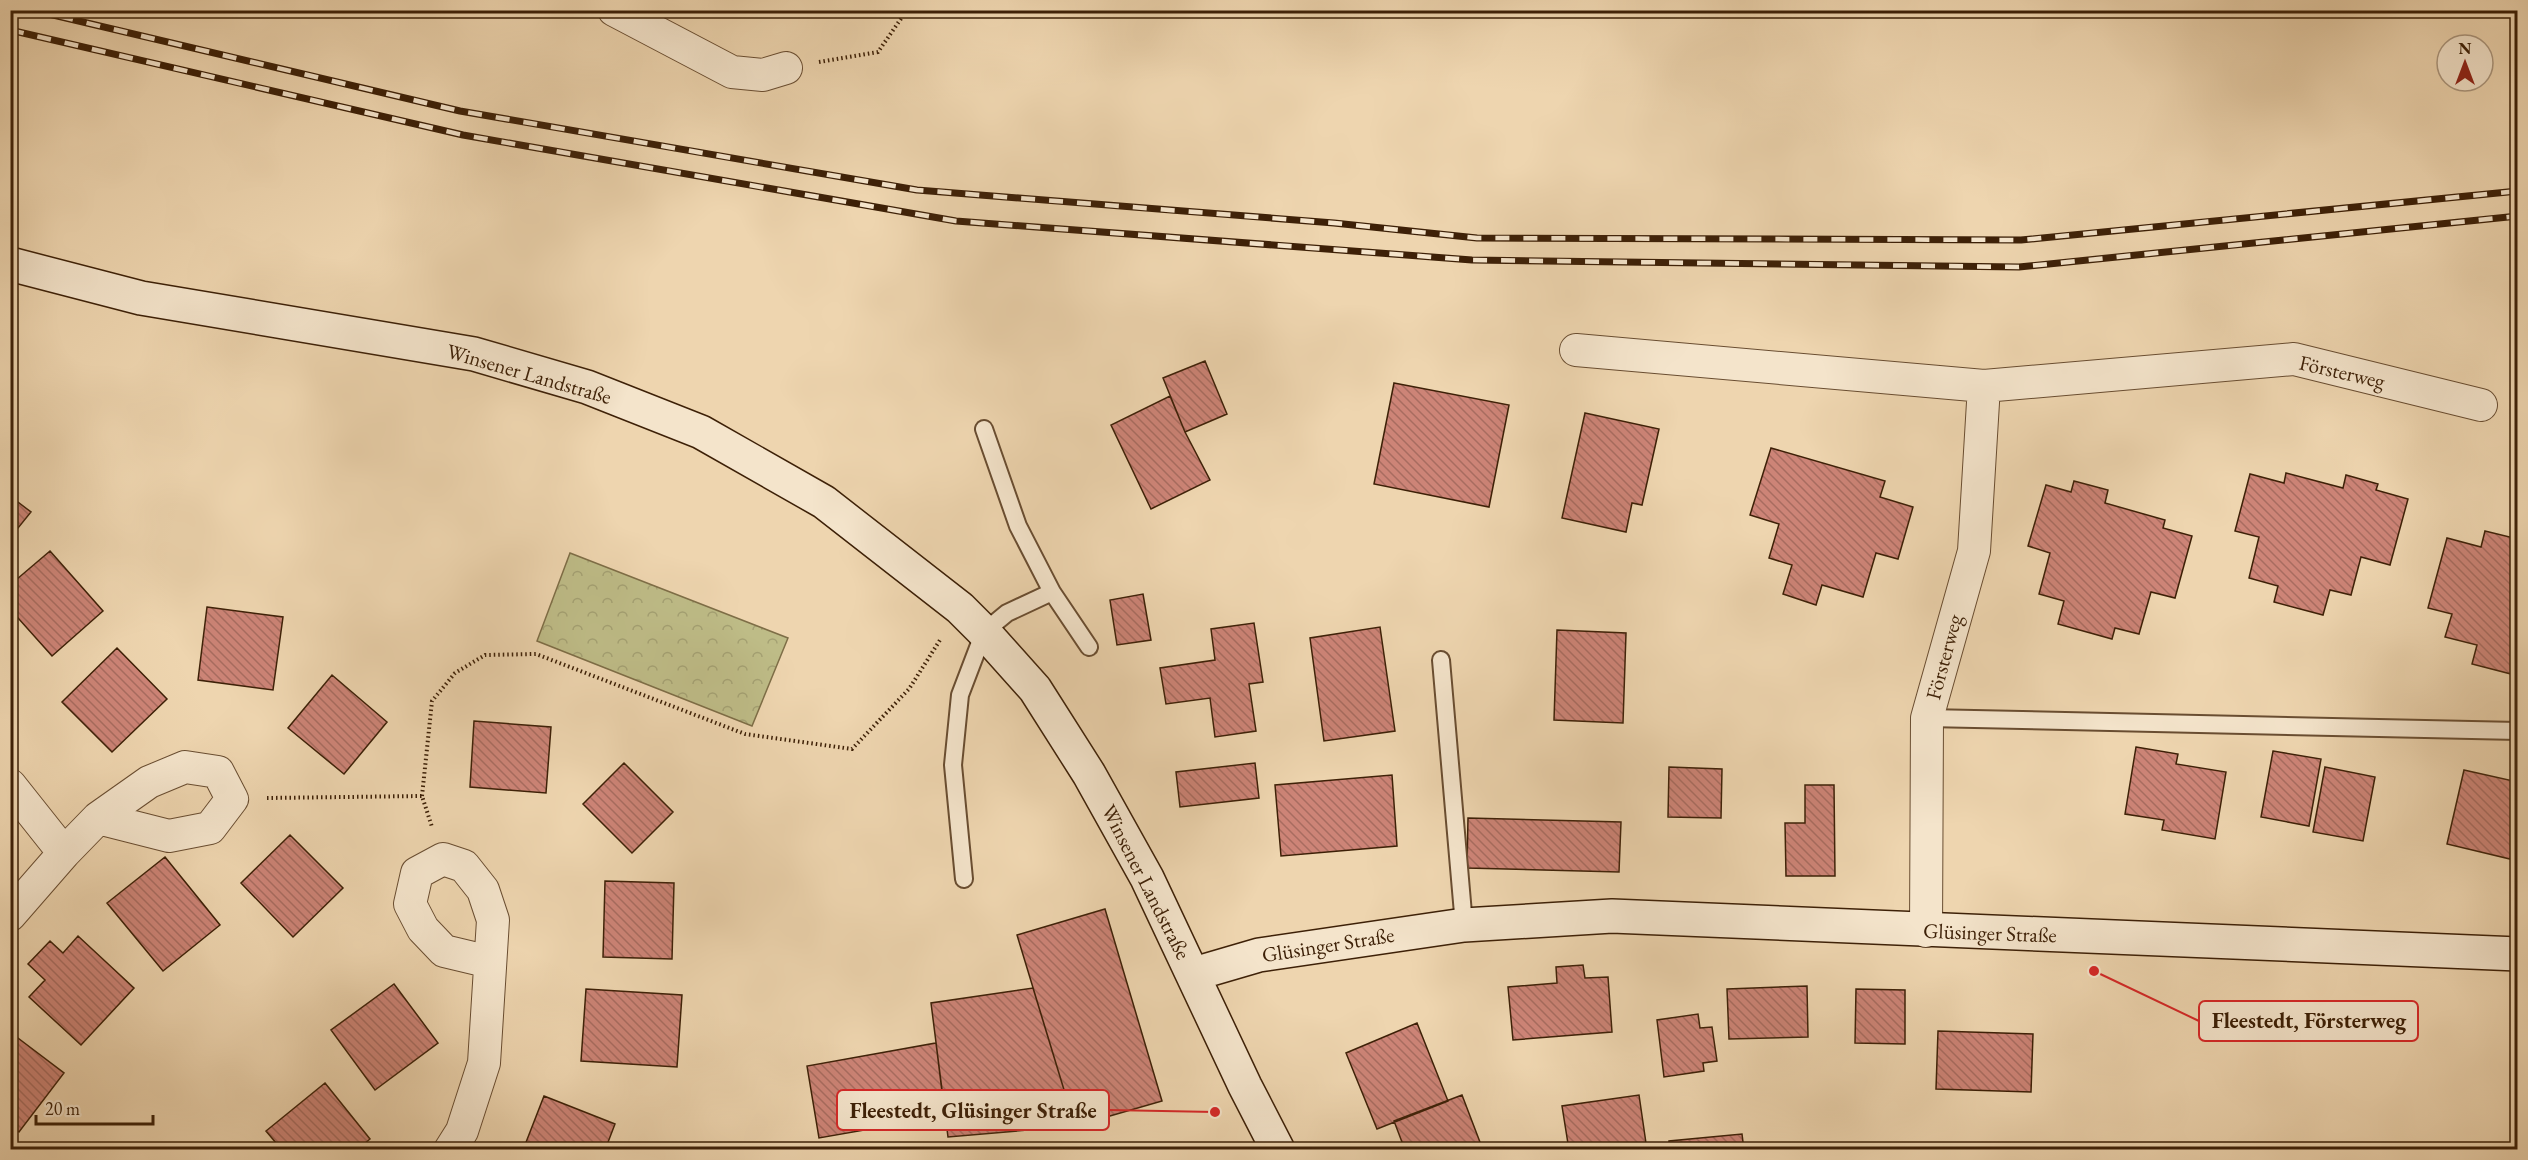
<svg xmlns="http://www.w3.org/2000/svg" width="2528" height="1160" font-family="'EB Garamond',serif">
  <style>
    .park { fill: url(#park-crowns); stroke: #7e6e47; stroke-width: 1.5 }
    .building { fill: url(#building-back-hatch); stroke: #3d2007; stroke-width: 1.5 }
    .lines { fill: none; stroke-linecap: round; stroke-linejoin: round }
    .lane-casing { stroke: #694d31; stroke-width: 20 }
    .street-casing { stroke: #694d31; stroke-width: 34 }
    .secondary-casing { stroke: #3d2007; stroke-width: 36 }
    .path { stroke: #3d2007; stroke-width: 4; stroke-dasharray: 1.5 3; stroke-linecap: butt }
    .lane { stroke: #f4e4cb; stroke-width: 16 }
    .street { stroke: #f4e4cb; stroke-width: 32 }
    .secondary { stroke: #f4e4cb; stroke-width: 33 }
    .rail-casing { stroke: #3d2007; stroke-width: 7 }
    .rail { stroke: #f4e4cb; stroke-width: 4.5; stroke-dasharray: 14; stroke-linecap: butt }
    .labels { text-anchor: middle; stroke-width: 4.5; stroke-linejoin: round; paint-order: stroke }
    .street-label { font-size: 21px; fill: #3d2007; stroke: #f4e4cb }
    .leader { fill: none; stroke: #d62828; stroke-width: 2 }
    .callout-dot { fill: #d62828; stroke: #f4e4cb; stroke-width: 2 }
    .callout { fill: #f4e4cb; stroke: #d62828; stroke-width: 2 }
    .callout-label { font-size: 22px; text-anchor: middle; font-weight: bold; fill: #3d2007 }
  </style>
  <defs>
    <pattern id="park-crowns" width="20" height="18" patternUnits="userSpaceOnUse" patternTransform="scale(1.5)"><rect width="20" height="18" fill="#bebc87"/><path d="M2 6a3 3 0 1 1 6 0M12 15a3 3 0 1 1 6 0" fill="none" stroke="#a4a173"/></pattern>
    <pattern id="building-back-hatch" width="6" height="6" patternUnits="userSpaceOnUse" patternTransform="scale(1.5)"><rect width="6" height="6" fill="#cd8477"/><path d="M-1 5l2 2M0 0l6 6M5-1l2 2" fill="none" stroke="#a86c60"/></pattern>
  </defs>
  <rect width="100%" height="100%" fill="#eed5af"/>
  <filter id="stains"><feTurbulence type="fractalNoise" baseFrequency=".00333" numOctaves="4"/><feColorMatrix values="0 0 0 0 .2 0 0 0 0 .09 0 0 0 0 .02 0 0 0 .5 -.17"/></filter>
  <radialGradient id="worn" r=".72"><stop offset=".6" stop-color="#630" stop-opacity="0"/><stop offset="1" stop-color="#630" stop-opacity=".3"/></radialGradient>
  <path class="park" d="M570 553 788 638 752 726 537 641Z"/>
  <path class="building" d="M1205 361 1227 414 1185 432 1163 378Z
    M1394 383 1509 405 1489 507 1374 484Z
    M1170 396 1185 432 1210 480 1151 509 1111 425Z
    M1585 413 1659 429 1642 505 1632 503 1626 532 1562 518Z
    M1771 448 1885 481 1880 497 1913 507 1898 559 1876 553 1863 597 1822 585 1816 605 1783 594 1792 565 1769 558 1779 524 1750 515Z
    M2286 473 2343 488 2346 475 2378 484 2376 490 2408 499 2390 565 2361 557 2351 595 2330 590 2323 615 2274 602 2278 586 2249 578 2259 537 2235 531 2250 474 2284 483Z
    M2074 481 2108 490 2105 503 2165 520 2163 528 2192 536 2175 598 2151 592 2139 634 2115 628 2112 639 2058 624 2064 601 2039 594 2050 553 2028 546 2046 485 2071 492Z
    M10 496 31 512 10 538Z
    M2485 531 2518 539V667L2515 675 2472 664 2477 645 2445 637 2452 614 2428 608 2447 538 2481 547Z
    M50 551 103 611 52 656 10 609V585Z
    M1143 594 1151 640 1117 645 1110 600Z
    M207 607 283 617 273 690 198 680Z
    M1254 623 1263 682 1249 684 1256 731 1215 737 1210 698 1166 704 1160 668 1215 660 1211 629Z
    M1380 627 1395 731 1324 741 1310 638Z
    M1557 630 1626 633 1623 723 1554 720Z
    M117 648 167 699 112 752 62 702Z
    M332 675 387 722 344 774 288 728Z
    M474 721 551 727 546 793 470 787Z
    M2136 747 2178 754 2176 764 2226 772 2215 839 2162 830 2164 820 2125 814Z
    M2273 751 2321 759 2309 826 2261 817Z
    M624 763 673 812 632 853 583 804Z
    M1255 763 1259 798 1180 807 1176 772Z
    M1669 767 1722 769 1721 818 1668 817Z
    M2325 767 2375 777 2363 841 2313 832Z
    M2464 770 2518 782V827L2510 859 2447 844Z
    M1392 775 1397 846 1281 856 1275 785Z
    M1805 785H1834L1835 876H1786L1785 823H1805Z
    M1468 818 1621 822 1619 872 1467 868Z
    M290 835 343 888 293 937 241 883Z
    M165 857 220 925 163 971 107 903Z
    M605 881 674 883 672 959 603 957Z
    M1105 909 1162 1101 1075 1126 1017 935Z
    M78 936 134 988 81 1045 29 997 45 980 28 964 50 941 63 953Z
    M1583 965 1585 978 1608 977 1612 1032 1513 1040 1508 987 1557 983 1556 967Z
    M394 984 438 1043 375 1090 331 1030Z
    M1807 986 1808 1037 1729 1039 1727 989Z
    M1033 988 1075 1126 948 1137 931 1003Z
    M586 989 682 995 677 1067 581 1061Z
    M1856 989 1905 990V1044L1855 1043Z
    M1698 1014 1700 1028 1712 1027 1717 1061 1703 1063 1704 1071 1664 1077 1657 1020Z
    M1417 1023 1448 1101 1377 1129 1346 1053Z
    M1938 1031 2033 1034 2031 1092 1936 1089Z
    M10 1032 64 1073 19 1132 10 1125Z
    M936 1043 945 1116 819 1138 807 1066Z
    M325 1083 370 1139 357 1150H282L266 1131Z
    M1462 1095 1483 1150H1405L1394 1121Z
    M1639 1095 1647 1150H1569L1562 1106Z
    M544 1096 615 1124 605 1150H523Z
    M1742 1134 1744 1150H1669V1141Z"/>
  <g class="lines">
    <defs>
      <path id="lane" d="M1052 592 1089 647
        M1441 660 1464 925
        M1927 718 2518 731
        M964 879 953 765 960 695 984 632 1007 613 1052 592 1018 526 984 429"/>
      <path id="street" d="M614 10 732 72 763 75 786 68
        M1576 350 1984 386
        M10 785 64 853
        M10 915 64 853 98 818 149 782 185 767 218 772 232 799 210 828 169 836 98 818
        M1926 931 1927 718 1974 551 1984 386 2294 359 2481 405
        M450 1150 462 1131 484 1063 493 920 483 890 464 866 443 859 417 873 410 904 423 929 444 951 490 962"/>
      <path id="secondary" d="M10 264 141 298 474 354 587 387 701 432 824 502 960 608 984 632 1035 689 1089 774 1147 878 1245 1086 1278 1150
        M1194 974 1259 955 1464 925 1612 916 2518 954"/>
    </defs>
    <use href="#lane" class="lane-casing"/>
    <use href="#street" class="street-casing"/>
    <use href="#secondary" class="secondary-casing"/>
    <path class="path" d="M819 62 878 52 907 10
      M422 796 432 701 455 673 485 655 536 654 745 734 852 749 909 689 940 640
      M267 798 422 796 432 827"/>
    <use href="#lane" class="lane"/>
    <use href="#street" class="street"/>
    <use href="#secondary" class="secondary"/>
    <defs>
      <path id="rail" d="M32 10 460 111 917 190 1334 223 1477 238 2021 240 2518 191
        M10 30 463 135 956 221 1472 260 2019 267 2518 216"/>
    </defs>
    <use href="#rail" class="rail-casing"/>
    <use href="#rail" class="rail"/>
  </g>
  <g class="labels">
    <g class="street-label">
      <text transform="translate(2342 372) rotate(13)" y="7">Försterweg</text>
      <text transform="translate(529 374) rotate(16)" y="7">Winsener Landstraße</text>
      <text transform="translate(1944 657) rotate(-75)" y="7">Försterweg</text>
      <text transform="translate(1146 882) rotate(63)" y="7">Winsener Landstraße</text>
      <text transform="translate(1990 933) rotate(2)" y="7">Glüsinger Straße</text>
      <text transform="translate(1328 945) rotate(-9)" y="7">Glüsinger Straße</text>
    </g>
  </g>
  <path class="leader" d="M2094 971L2199 1021M1215 1112L1109 1110"/>
  <g class="callout-dot">
    <circle cx="2094" cy="971" r="6"/>
    <circle cx="1215" cy="1112" r="6"/>
  </g>
  <g class="callout">
    <rect x="2199" y="1001" width="219" height="40" rx="6"/>
    <rect x="837" y="1090" width="272" height="40" rx="6"/>
  </g>
  <g class="callout-label">
    <text x="2309" y="1028">Fleestedt, Försterweg</text>
    <text x="973" y="1118">Fleestedt, Glüsinger Straße</text>
  </g>
  <rect width="2528" height="1160" fill="none" stroke="#eed5af" stroke-width="36"/>
  <rect x="12" y="12" width="2504" height="1136" fill="none" stroke="#3d2007" stroke-width="3"/>
  <rect x="18" y="18" width="2492" height="1124" fill="none" stroke="#3d2007" stroke-width="1.5"/>
  <g transform="translate(2465 63)"><circle r="28" fill="#f4e4cb" stroke="#ab967d" stroke-width="1.5"/>
  <path d="M0-4.5L10 22L0 15L-10 22Z" fill="#8f2418"/>
  <text y="-9" font-size="16" font-weight="bold" text-anchor="middle" fill="#3d2007">N</text>
  </g>
  <path d="M36 1115v9h117v-9" fill="none" stroke="#3d2007" stroke-width="3"/>
  <text x="45" y="1115" font-size="18" fill="#3d2007" stroke="#f4e4cb" stroke-width="4.5" paint-order="stroke">20 m</text>
  <rect width="100%" height="100%" filter="url(#stains)"/>
  <rect width="100%" height="100%" fill="url(#worn)"/>
</svg>
